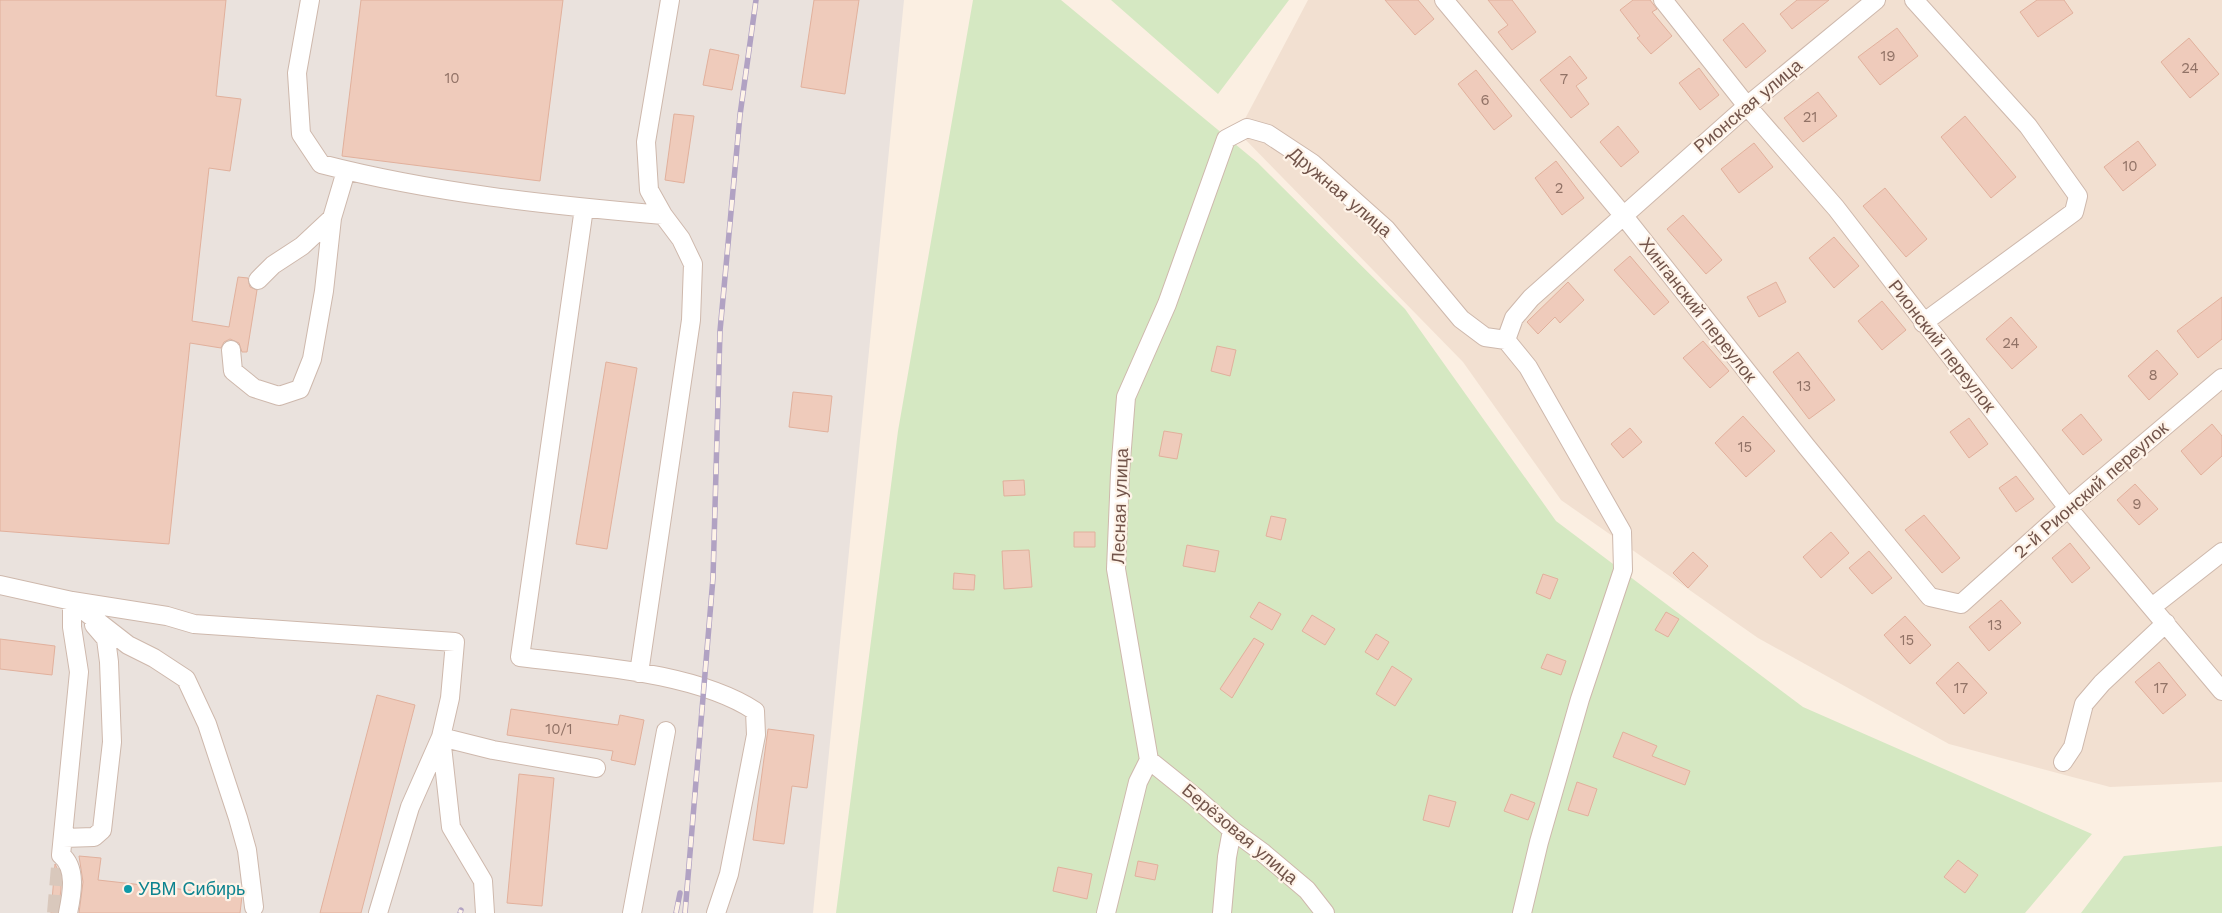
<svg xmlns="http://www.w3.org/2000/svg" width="2222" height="913" font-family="'Work Sans',sans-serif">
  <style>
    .residential { fill: #f2e0d1 }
    .industrial { fill: #eae2dd }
    .green { fill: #d5e8c2 }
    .building { fill: #efcbbb; stroke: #e1b09c }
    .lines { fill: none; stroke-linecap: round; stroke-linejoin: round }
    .minor-tunnel { stroke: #d9c8bc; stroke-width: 18; stroke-dasharray: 18 9; stroke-linecap: butt }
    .minor-casing { stroke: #ceb8ac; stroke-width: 20 }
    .minor { stroke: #fff; stroke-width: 18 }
    .rail-casing { stroke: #b1a2c3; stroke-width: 5.5 }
    .rail { stroke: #fef3e8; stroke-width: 4; stroke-dasharray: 11; stroke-linecap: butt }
    .culture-dot { fill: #0f9aa8; stroke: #fef3e8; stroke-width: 2 }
    .labels { text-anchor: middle; stroke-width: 4.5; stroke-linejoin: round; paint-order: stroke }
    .number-label { font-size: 15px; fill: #917266 }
    .street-label { font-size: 18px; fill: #72544a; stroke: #fef3e8 }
    .culture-label { font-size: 18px; fill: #0d838f; stroke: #fef3e8; text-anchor: start }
  </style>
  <rect width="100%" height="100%" fill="#fbefe2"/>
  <path class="residential" d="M1308 0H2222V782L2110 787 1949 744 1758 638 1561 500 1463 362 1238 132Z"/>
  <path class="industrial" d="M0 0H904L813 913H0Z"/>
  <path class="green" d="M973 0H1061L1258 163 1405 309 1556 521 1803 707 2092 834 2025 913H836L898 431Z
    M1111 0H1289L1218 94Z
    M2222 846V913H2081L2124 856Z"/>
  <path class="building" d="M0 0H226L216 96 241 99 230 171 209 168 192 321 229 327 238 277 248 278 250 287 257 290 247 352H242L239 343 230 339 224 342 221 348 190 343 169 544 0 531Z
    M361 0H563L540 181 342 156Z
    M814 0H859L845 94 801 87Z
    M1385 0H1418L1434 19 1415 35Z
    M1488 0H1512L1536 32 1512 50 1498 32 1508 25Z
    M1633 0H1650L1657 9 1652 12 1672 36 1651 54 1637 38 1640 36 1620 10Z
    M1797 0H1829L1792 29 1780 14Z
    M2037 0H2064L2073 13 2038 37 2020 12Z
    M1743 23 1766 51 1746 68 1723 40Z
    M1897 28 1918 56 1880 85 1858 57Z
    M2189 38 2219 74 2190 98 2161 62Z
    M710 49 739 55 732 90 703 85Z
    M1570 56 1587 78 1576 86 1589 104 1571 118 1540 80Z
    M1699 68 1719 95 1700 110 1679 83Z
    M1476 70 1512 116 1494 130 1458 84Z
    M1818 92 1837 116 1803 142 1784 118Z
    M674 114 694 116 684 183 665 180Z
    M1965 116 2016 177 1991 198 1941 137Z
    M1618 126 1639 152 1621 167 1600 142Z
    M2138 141 2156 165 2123 191 2104 167Z
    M1754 143 1773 167 1739 193 1721 169Z
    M1556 161 1584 198 1562 215 1535 178Z
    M1885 188 1927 239 1906 257 1863 206Z
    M1683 215 1722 260 1706 274 1667 229Z
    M1834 237 1859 266 1834 288 1809 258Z
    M1630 256 1669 302 1654 315 1614 270Z
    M1568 282 1584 300 1560 323 1555 317 1538 334 1527 322Z
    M1776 282 1786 302 1759 317 1747 297Z
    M2222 297V339L2198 358 2177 331Z
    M1882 301 1906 330 1882 350 1858 321Z
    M2011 317 2037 347 2012 369 1986 339Z
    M1703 341 1729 371 1710 388 1683 358Z
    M1217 346 1236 350 1230 376 1211 371Z
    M2157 350 2178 374 2149 400 2128 376Z
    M1798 352 1835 400 1809 419 1773 372Z
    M606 362 637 368 607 549 576 544Z
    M793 392 832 396 828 432 789 427Z
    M2081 414 2102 440 2083 455 2062 430Z
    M1743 416 1775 451 1746 477 1715 443Z
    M1969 418 1988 444 1969 458 1950 432Z
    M2212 424 2222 436V456L2201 475 2181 451Z
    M1630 428 1642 442 1623 458 1611 444Z
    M1164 431 1182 434 1177 459 1159 456Z
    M2016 476 2034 499 2016 512 1999 488Z
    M1024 480 1025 495 1004 496 1003 481Z
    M2135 484 2158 509 2139 525 2117 500Z
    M1924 515 1960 558 1942 573 1905 530Z
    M1271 516 1286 519 1281 540 1266 536Z
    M1074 532H1095V547H1074Z
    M1831 532 1849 553 1821 578 1803 557Z
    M2070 543 2090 568 2072 583 2052 558Z
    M1187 545 1219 551 1215 572 1183 566Z
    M1029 550 1032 587 1004 589 1002 551Z
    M1869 551 1892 578 1872 594 1849 568Z
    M1693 552 1708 566 1688 588 1673 573Z
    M954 573 975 575 974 590 953 589Z
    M1543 574 1558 579 1550 599 1536 593Z
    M2001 600 2021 623 1989 651 1969 627Z
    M1259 602 1281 614 1272 630 1250 617Z
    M1666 612 1679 619 1668 637 1655 630Z
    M1312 615 1335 629 1325 645 1302 631Z
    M1905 616 1931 645 1910 664 1884 635Z
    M1376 634 1389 642 1378 660 1365 652Z
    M1254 638 1264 644 1232 698 1220 689Z
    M0 639 55 646 52 675 0 669Z
    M1547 654 1566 661 1561 675 1541 668Z
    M1958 662 1987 693 1964 714 1936 683Z
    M2159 662 2186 695 2163 714 2135 682Z
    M1392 666 1412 679 1395 706 1376 694Z
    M377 695 415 705 361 913H320Z
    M511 709 618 725 620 715 644 720 635 765 611 760 613 751 507 735Z
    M768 729 814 735 807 788 792 786 784 844 753 840Z
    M1623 732 1657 746 1652 756 1690 771 1685 785 1613 757Z
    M519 774 554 778 542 906 507 903Z
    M1577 782 1597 789 1588 816 1568 810Z
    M1511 794 1535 803 1528 820 1504 811Z
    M1429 795 1456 802 1449 827 1423 820Z
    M79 856 101 858 98 880 242 896 240 913H79L83 882Z
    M1958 860 1978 875 1965 893 1944 877Z
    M1138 861 1158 865 1155 880 1135 876Z
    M55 864 61 876V889L58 913H51Z
    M1058 867 1092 874 1087 899 1053 891Z"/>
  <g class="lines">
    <path class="minor-tunnel" d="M56 913 61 855"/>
    <defs>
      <path id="minor" d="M310 0 297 73 301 134 321 164C433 193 548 205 663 215
        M1444 0 1623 215 1806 446 1930 597 1961 604 2068 508 2222 378
        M1663 0 1747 106 1836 208 2068 508 2222 691
        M1914 0 2028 126 2078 196 2074 212 1923 323
        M584 208 520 657C590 666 696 672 755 711L756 735 729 874 716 913
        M258 280 273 265 302 246 332 218
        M231 350 233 371 254 388 279 396 300 389 312 359 324 291 332 218 346 171
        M0 585 72 601 167 616 194 624 455 642 450 698 441 737 493 750 596 768
        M74 603 128 645 154 658 186 679 207 724 238 818 247 850 254 907
        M2152 607 2222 552
        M639 673 691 320 693 264 681 239 663 215 649 190 646 142 670 0
        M441 737 451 827 483 881 485 913
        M1149 760 1195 797 1232 830 1262 852 1307 890 1325 913
        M2063 762 2073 747 2084 704 2102 683 2166 623
        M63 838 94 837 102 830 112 742 109 662 106 639 94 625
        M68 913C72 894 77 868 61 855L79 672 72 627V601
        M378 913 410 807 441 737
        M632 913 666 731
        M1106 913 1138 782 1149 760 1116 569 1120 473 1126 397 1167 304 1226 139 1247 128 1268 134 1312 163 1386 229 1461 319 1485 337 1506 340
        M1222 913 1227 857 1232 830
        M1522 913 1539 842 1580 699 1623 570 1622 532 1528 367 1506 340 1514 318 1531 298 1747 106 1876 0"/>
    </defs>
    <use href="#minor" class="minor-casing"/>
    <use href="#minor" class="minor"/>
    <defs>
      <path id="rail" d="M460 913 461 910
        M676 913 680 893
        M685 913 713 578 720 331 740 115 756 0"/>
    </defs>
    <use href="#rail" class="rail-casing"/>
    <use href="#rail" class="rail"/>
  </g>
  <circle class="culture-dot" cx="128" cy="889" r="5"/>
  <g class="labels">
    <g class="number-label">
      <text x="1888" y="61">19</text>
      <text x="2190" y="73">24</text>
      <text x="452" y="83">10</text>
      <text x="1564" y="84">7</text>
      <text x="1485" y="105">6</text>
      <text x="1810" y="122">21</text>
      <text x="2130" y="171">10</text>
      <text x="1559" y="193">2</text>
      <text x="2011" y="348">24</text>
      <text x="2153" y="380">8</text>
      <text x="1804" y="391">13</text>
      <text x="1745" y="452">15</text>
      <text x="2137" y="509">9</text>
      <text x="1995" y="630">13</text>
      <text x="1907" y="645">15</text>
      <text x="1961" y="693">17</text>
      <text x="2161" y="693">17</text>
      <text x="559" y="734">10/1</text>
    </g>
    <g class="street-label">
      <text transform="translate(1748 106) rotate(-40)" y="6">Рионская улица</text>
      <text transform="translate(1340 192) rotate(40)" y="6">Дружная улица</text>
      <text transform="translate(1698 310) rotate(52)" y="6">Хинганский переулок</text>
      <text transform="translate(1942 346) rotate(52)" y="6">Рионский переулок</text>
      <text transform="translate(2091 490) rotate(-41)" y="6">2-й Рионский переулок</text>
      <text transform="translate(1120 506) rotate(-88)" y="6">Лесная улица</text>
      <text transform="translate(1240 834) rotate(40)" y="6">Берёзовая улица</text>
    </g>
    <g class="culture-label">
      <text x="138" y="895">УВМ Сибирь</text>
    </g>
  </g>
</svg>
